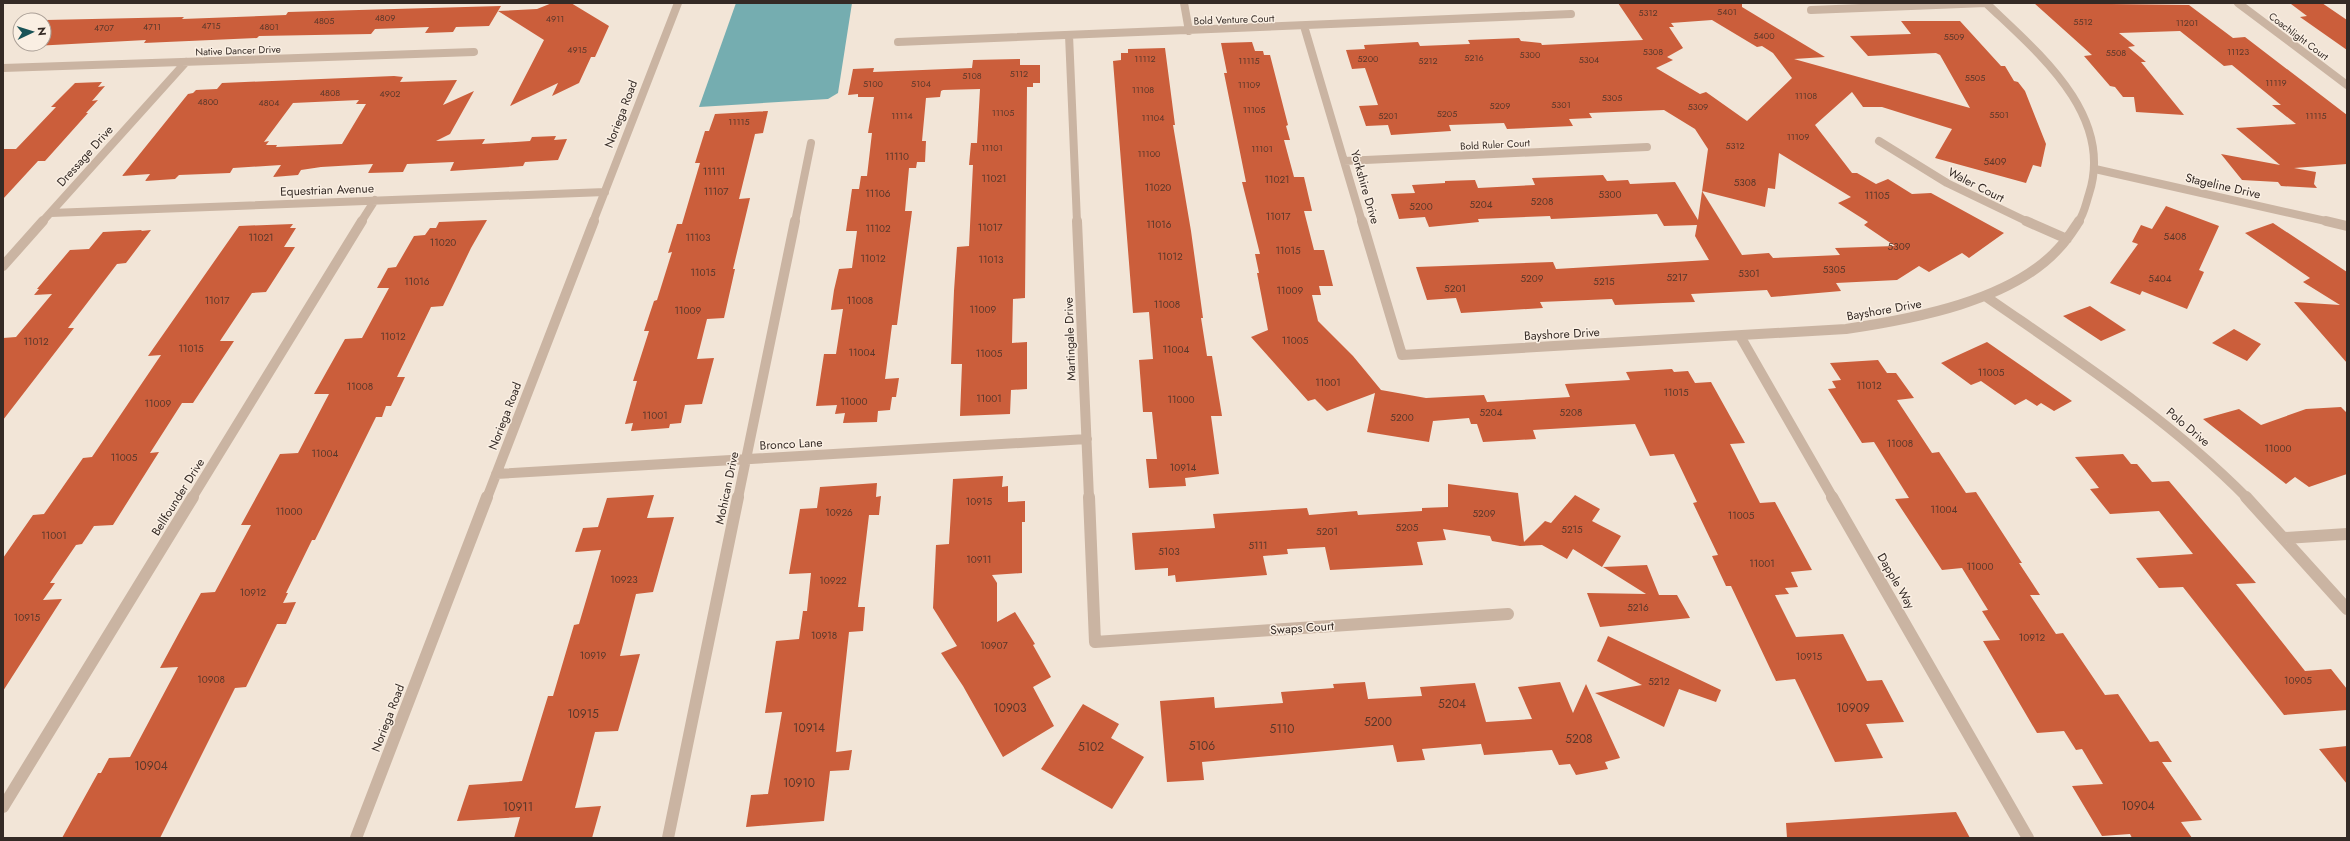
<svg xmlns="http://www.w3.org/2000/svg" width="2350" height="841" font-family="Jost,sans-serif">
  <style>
    .water { fill: #75adb0 }
    .building { fill: #cb5e3b; fill-rule: evenodd }
    .lines { fill: none; stroke-linecap: round; stroke-linejoin: round }
    .minor-far2 { stroke: #cab4a2; stroke-width: 8 }
    .minor-far1 { stroke: #cab4a2; stroke-width: 10 }
    .minor { stroke: #cab4a2; stroke-width: 12 }
    .labels { text-anchor: middle; stroke-width: 3; stroke-linejoin: round; paint-order: stroke }
    .far-number-label { font-size: 9px; fill: #5a372a }
    .far-street-label { font-size: 10px; fill: #342a25; stroke: #faefe3 }
    .number-label { font-size: 10px; fill: #5a372a }
    .street-label { font-size: 12px; fill: #342a25; stroke: #faefe3 }
    .near-number-label { font-size: 12px; fill: #5a372a }
  </style>
  <rect width="100%" height="100%" fill="#f2e5d7"/>
  <path class="water" d="M736 3H852L838 93 828 99 699 107Z"/>
  <path class="building" d="M552 3H571L609 26 595 57H591L579 83 552 96 558 83 510 106 544 40 498 11 489 26 456 27 453 32 425 33 429 27 375 29 371 34 259 36 257 38 144 43 146 40 34 46 44 44V22L46 20 184 17 182 19 286 15 288 12 501 6 498 11 537 9Z
    M1618 3H1742V7L1825 57 1794 59 1970 108 1940 55 1936 53 1868 56 1850 36 1911 34 1901 21H1960L2001 66H2005L2014 81 2018 82 2025 91 2046 144 2041 167 2033 165 2026 183 1935 158 1952 129 1882 107H1863L1852 92 1815 125 1852 173H1857L1876 184 1888 179 1912 194 1931 193 2004 233 1969 258 1962 253 1929 272 1919 266 1897 280 1836 283 1841 291 1771 297 1767 290 1691 294 1695 302 1663 303 1615 305 1612 299 1540 302 1543 308 1461 313 1456 298 1427 300 1416 267 1553 262 1556 269 1709 260 1695 236 1697 225 1664 226 1657 214 1551 219 1550 216 1478 219 1479 222 1429 227 1425 217 1399 219 1391 194 1415 193 1412 185 1445 183V181L1475 180 1478 188 1535 185 1532 178 1603 175 1607 181 1628 180 1630 184 1675 182 1698 220 1708 149 1695 129 1664 110 1589 113 1592 118 1569 119 1573 126 1507 129 1504 123 1449 125 1451 131 1391 135 1388 125 1366 126 1359 106 1378 105 1365 68 1352 69 1346 50 1365 49 1364 45 1418 42 1420 46 1470 44 1468 40 1519 38 1521 41 1541 43 1542 45 1643 40ZM1712 20 1757 47 1762 46 1773 53 1792 78 1747 121 1706 92 1700 94 1656 68 1673 60 1667 57 1683 48 1669 27H1674L1671 23ZM1779 153 1851 197 1838 203 1868 222 1864 225 1895 246 1835 248 1840 255 1773 258 1769 253 1742 255 1702 191 1765 207 1768 188 1775 189Z
    M2034 3 2189 5 2233 38 2245 37 2347 115V164L2294 168 2316 172 2314 184 2317 188 2281 186 2278 182 2242 180 2221 154 2280 165 2236 128 2296 124 2272 105H2281L2232 65 2224 66 2180 31 2119 33 2135 46 2128 47 2146 62H2141L2184 115 2136 112 2134 97H2123L2115 87 2110 86 2084 56 2092 55Z
    M2322 3 2347 20V50L2300 17 2307 16 2291 4Z
    M1252 42 1255 51H1263L1264 55H1270L1288 125 1286 126 1290 140H1284L1294 177H1304L1312 211H1304L1314 250H1324L1333 286H1319L1321 295H1312L1318 321 1353 356 1381 390 1426 398 1484 395 1487 402 1570 397 1565 384 1630 380 1626 372 1672 369 1674 372 1688 371 1695 383 1711 382 1745 443 1730 444 1760 503 1775 502 1812 570 1791 572 1798 587 1785 588 1789 594 1775 595 1796 637 1843 634 1867 681 1882 680 1904 722 1866 724 1883 758 1835 762 1795 679 1776 681 1731 586H1726L1712 556 1718 555 1693 503 1697 502 1674 454 1650 456 1635 424 1533 430 1536 439 1483 442 1477 424H1471L1469 418 1433 421 1429 442 1367 432 1375 393 1327 411 1315 399 1308 401 1251 337 1268 330 1257 273H1259L1255 254H1260L1242 182H1246L1224 73H1227L1221 43Z
    M1165 48 1175 125H1173L1191 231 1203 318H1201L1207 356H1212L1222 416H1211L1219 474 1185 478 1186 486 1149 488 1146 459H1157L1152 412H1143L1139 360 1153 359 1149 312 1133 313 1113 61 1121 60V53H1128V49Z
    M1020 59V65H1040V83H1033V87H1027L1025 298 1013 299 1012 343 1027 342V389L1011 390 1010 414 960 416 962 364H951L954 291 957 247 969 246 973 165H969L971 143H977L980 89 943 90 941 91 940 97 926 98 922 141H926L925 162H917L916 168H909L905 211H912L897 325H892L885 379 899 378 896 397H892L890 410 878 411 877 422 843 423 845 413 835 414 837 405 816 406 824 354H836L843 309 831 310 834 290 839 269 852 268 857 231H846L852 189H859L861 176H867L872 133H868L874 97H858V94L848 95 853 69 874 68 873 72 972 68 973 60Z
    M394 76 403 77 400 82 457 80 443 105 474 91 450 134 436 141 485 139 482 144 530 141 532 137 556 136 554 140 567 139 558 160 525 162 523 166 450 171 454 162 407 164 403 172 368 173 373 164 321 167 301 170 298 175 273 177 281 165 233 168 230 173 179 175 175 179 145 181 150 174 122 176 188 94 193 93 196 90 217 89 222 83ZM359 100 356 104H366L342 144 276 147 277 145H266L269 141 264 142 293 103Z
    M102 82 98 87 105 86 92 101 98 100 86 113H88L45 161H38L3 199V149H16L56 107H51L75 83Z
    M768 111 763 133 755 134 739 199 750 198 733 269H735L724 318 707 319 697 359 714 358 702 404 685 405 681 423 670 424 669 428 631 431 633 423 625 424 637 381H633L649 331H644L654 301 657 300 672 252 668 253 677 224H682L700 163H695L705 131H709L715 114Z
    M2166 206 2219 226 2199 270 2204 272 2187 309 2142 291 2140 295 2110 283 2138 244 2132 242 2141 225 2152 229Z
    M487 220 471 248 443 306 431 307 397 377H405L391 406H386L382 417H376L315 540H312L286 593H288L283 603 296 602 286 624H277L246 687 235 688 160 838H62L98 773H101L109 758 130 757 178 667 160 668 180 631 201 593 215 592 251 525H241L280 454 298 453 329 394H314L345 339 362 338 389 288H377L388 268 396 267 414 236 425 235 430 228H436L439 222Z
    M2273 223 2347 272V363L2294 302 2340 305 2303 282 2310 278 2245 233Z
    M293 224 290 228H296L284 247H295L266 292 252 293 220 341H234L193 403H182L150 453 159 452 113 525 94 526 82 544 76 545 50 583H55L43 600 62 599 3 691V558L33 515 44 514 83 458 92 457 161 355 148 356 239 226Z
    M142 230 141 231 151 230 126 263 117 264 68 328H74L3 420V338L16 337 52 294 34 295 39 289H37L70 250 89 249 103 232Z
    M2090 306 2126 330 2101 341 2063 316Z
    M2234 329 2261 344 2247 361 2212 343Z
    M1987 342 2072 401 2054 411 2041 403 2037 406 2026 399 2015 405 1981 381 1971 385 1941 363Z
    M1878 360 1887 373H1896L1914 398 1897 400 1932 453 1939 452 1966 493 1976 492 2022 563H2019L2040 595H2030L2056 634 2063 633 2105 695 2118 694 2150 742 2158 741 2172 762H2162L2202 820 2181 822 2192 838H2132L2130 834 2102 836 2072 786 2103 784 2082 749 2076 750 2064 731 2037 733 1983 641 2000 640 1982 611 1988 610 1962 568 1942 570 1895 499 1909 498 1874 442 1862 443 1828 389 1836 388 1832 381 1841 380 1830 363Z
    M2341 407 2347 413V474L2309 487 2295 477 2286 484 2203 419 2239 409 2261 425 2306 409Z
    M2123 454 2131 464H2137L2152 482 2169 481 2256 583 2236 584 2305 671 2331 669 2347 689V710L2284 715 2183 587 2159 588 2136 558 2193 554 2159 511 2110 514 2090 489 2099 488 2075 457Z
    M1003 476 1002 487 1008 486V502L1025 501V522H1022V573L992 575 997 583V622L1015 612 1035 644 1033 645 1051 677 1033 687 1054 726 1003 757 963 686 941 653 957 646 933 608 936 545 949 544 953 479Z
    M877 483 876 497 881 496 879 515H869L858 607H865L863 631 849 632 836 752 852 750 849 770 830 771 824 821 746 827 751 795 768 794 782 712 765 713 776 641 799 639 803 611H807L811 573 789 574 800 509 817 508 820 487Z
    M1448 484 1518 493 1524 542 1545 521 1551 523 1575 495 1600 509 1592 521 1621 536 1602 567 1573 549 1567 559 1542 545 1520 546 1492 541 1490 536 1443 529 1446 540 1417 542 1423 565 1330 570 1325 547 1287 549 1288 554 1263 556 1267 575 1176 582 1175 575 1168 576V568L1135 570 1132 533 1215 528 1213 514 1307 508 1309 515 1357 511 1358 515 1422 511V508L1448 507Z
    M654 495 647 518 674 517 653 592 636 594 620 656 640 654 618 731 595 732 575 808 601 806 592 838H514L520 817 457 821 469 785 522 781 548 696H553L574 625 579 624 601 550 575 552 583 528 598 527 607 498Z
    M1647 565 1659 595H1677L1690 618 1600 627 1587 593 1646 594 1603 567Z
    M1608 636 1721 690 1716 702 1679 689 1664 727 1595 693 1642 685 1597 661Z
    M1365 682 1368 699 1422 696 1420 687 1475 683 1486 722 1532 719 1518 687 1560 682 1573 713 1586 684 1620 758 1605 762 1608 769 1576 775 1570 764 1559 765 1552 750 1484 755 1481 744 1422 749 1425 760 1397 762 1393 745 1202 762 1204 780 1167 782 1160 701 1214 697 1215 708 1283 703 1281 692 1334 688 1333 684Z
    M1083 704 1119 724 1111 738 1144 757 1112 809 1041 769Z
    M2347 746V784L2319 749Z
    M1956 812 1970 838H1787L1786 823Z"/>
  <g class="lines">
    <path class="minor-far2" d="M1184 3 1189 31
      M1986 3C2036 51 2115 114 2089 194 2086 203 2084 215 2078 222
      M2238 3 2347 85
      M1811 10 1986 3
      M1304 26 1362 222
      M1069 35 1077 222
      M898 42 1571 14
      M3 68 474 52
      M1879 141 1947 183 2028 222
      M1344 161 1647 147
      M2095 169 2330 222
      M51 213 605 192
      M42 222 186 62
      M361 222 375 200
      M593 222 678 3
      M795 222 811 143"/>
    <path class="minor-far1" d="M1077 221 1089 498
      M1362 221 1402 355 1846 329C1913 319 2012 301 2059 248 2067 240 2073 230 2079 221
      M2026 221 2067 239
      M2326 221 2347 226
      M3 266 43 221
      M1985 296C2076 359 2169 419 2247 498
      M1740 336 1833 498
      M496 474 1087 439
      M192 498 362 221
      M487 498 594 221
      M738 498 795 221"/>
    <path class="minor" d="M1089 497 1095 642 1508 614
      M1832 497 2028 838
      M2246 497 2347 609
      M2285 538 2347 534
      M3 807 193 497
      M356 838 487 497
      M668 838 738 497"/>
  </g>
  <g class="labels">
    <g class="far-number-label">
      <text x="1727" y="15">5401</text>
      <text x="1648" y="16">5312</text>
      <text x="385" y="21">4809</text>
      <text x="555" y="22">4911</text>
      <text x="324" y="24">4805</text>
      <text x="2083" y="25">5512</text>
      <text x="2187" y="26">11201</text>
      <text x="211" y="29">4715</text>
      <text x="152" y="30">4711</text>
      <text x="269" y="30">4801</text>
      <text x="104" y="31">4707</text>
      <text x="1764" y="39">5400</text>
      <text x="1954" y="40">5509</text>
      <text x="577" y="53">4915</text>
      <text x="1653" y="55">5308</text>
      <text x="2238" y="55">11123</text>
      <text x="2116" y="56">5508</text>
      <text x="1530" y="58">5300</text>
      <text x="1474" y="61">5216</text>
      <text x="1145" y="62">11112</text>
      <text x="1368" y="62">5200</text>
      <text x="1589" y="63">5304</text>
      <text x="1249" y="64">11115</text>
      <text x="1428" y="64">5212</text>
      <text x="1019" y="77">5112</text>
      <text x="972" y="79">5108</text>
      <text x="1975" y="81">5505</text>
      <text x="2276" y="86">11119</text>
      <text x="873" y="87">5100</text>
      <text x="921" y="87">5104</text>
      <text x="1249" y="88">11109</text>
      <text x="1143" y="93">11108</text>
      <text x="330" y="96">4808</text>
      <text x="390" y="97">4902</text>
      <text x="1806" y="99">11108</text>
      <text x="1612" y="101">5305</text>
      <text x="208" y="105">4800</text>
      <text x="269" y="106">4804</text>
      <text x="1561" y="108">5301</text>
      <text x="1500" y="109">5209</text>
      <text x="1698" y="110">5309</text>
      <text x="1254" y="113">11105</text>
      <text x="1003" y="116">11105</text>
      <text x="1447" y="117">5205</text>
      <text x="1999" y="118">5501</text>
      <text x="902" y="119">11114</text>
      <text x="1388" y="119">5201</text>
      <text x="2316" y="119">11115</text>
      <text x="1153" y="121">11104</text>
      <text x="739" y="125">11115</text>
      <text x="1798" y="140">11109</text>
      <text x="1735" y="149">5312</text>
      <text x="992" y="151">11101</text>
      <text x="1262" y="152">11101</text>
      <text x="1149" y="157">11100</text>
    </g>
    <g class="far-street-label">
      <text transform="translate(1234 19) rotate(-2)" y="4">Bold Venture Court</text>
      <text transform="translate(2299 36) rotate(37)" y="4">Coachlight Court</text>
      <text transform="translate(238 50) rotate(-2)" y="4">Native Dancer Drive</text>
      <text transform="translate(1495 144) rotate(-3)" y="4">Bold Ruler Court</text>
    </g>
    <g class="number-label">
      <text x="897" y="160">11110</text>
      <text x="1995" y="165">5409</text>
      <text x="714" y="175">11111</text>
      <text x="994" y="182">11021</text>
      <text x="1277" y="183">11021</text>
      <text x="1745" y="186">5308</text>
      <text x="1158" y="191">11020</text>
      <text x="716" y="195">11107</text>
      <text x="878" y="197">11106</text>
      <text x="1610" y="198">5300</text>
      <text x="1877" y="199">11105</text>
      <text x="1542" y="205">5208</text>
      <text x="1481" y="208">5204</text>
      <text x="1421" y="210">5200</text>
      <text x="1278" y="220">11017</text>
      <text x="1159" y="228">11016</text>
      <text x="990" y="231">11017</text>
      <text x="878" y="232">11102</text>
      <text x="2175" y="240">5408</text>
      <text x="261" y="241">11021</text>
      <text x="698" y="241">11103</text>
      <text x="443" y="246">11020</text>
      <text x="1899" y="250">5309</text>
      <text x="1288" y="254">11015</text>
      <text x="1170" y="260">11012</text>
      <text x="873" y="262">11012</text>
      <text x="991" y="263">11013</text>
      <text x="1834" y="273">5305</text>
      <text x="703" y="276">11015</text>
      <text x="1749" y="277">5301</text>
      <text x="1677" y="281">5217</text>
      <text x="1532" y="282">5209</text>
      <text x="2160" y="282">5404</text>
      <text x="417" y="285">11016</text>
      <text x="1604" y="285">5215</text>
      <text x="1455" y="292">5201</text>
      <text x="1290" y="294">11009</text>
      <text x="217" y="304">11017</text>
      <text x="860" y="304">11008</text>
      <text x="1167" y="308">11008</text>
      <text x="983" y="313">11009</text>
      <text x="688" y="314">11009</text>
      <text x="393" y="340">11012</text>
      <text x="1295" y="344">11005</text>
      <text x="36" y="345">11012</text>
      <text x="191" y="352">11015</text>
      <text x="1176" y="353">11004</text>
      <text x="862" y="356">11004</text>
      <text x="989" y="357">11005</text>
      <text x="1991" y="376">11005</text>
      <text x="1328" y="386">11001</text>
      <text x="1869" y="389">11012</text>
      <text x="360" y="390">11008</text>
      <text x="1676" y="396">11015</text>
      <text x="989" y="402">11001</text>
      <text x="1181" y="403">11000</text>
      <text x="854" y="405">11000</text>
      <text x="158" y="407">11009</text>
      <text x="1491" y="416">5204</text>
      <text x="1571" y="416">5208</text>
      <text x="655" y="419">11001</text>
      <text x="1402" y="421">5200</text>
      <text x="1900" y="447">11008</text>
      <text x="2278" y="452">11000</text>
      <text x="325" y="457">11004</text>
      <text x="124" y="461">11005</text>
      <text x="1183" y="471">10914</text>
      <text x="979" y="505">10915</text>
      <text x="1944" y="513">11004</text>
      <text x="289" y="515">11000</text>
      <text x="839" y="516">10926</text>
      <text x="1484" y="517">5209</text>
      <text x="1741" y="519">11005</text>
      <text x="1407" y="531">5205</text>
      <text x="1572" y="533">5215</text>
      <text x="1327" y="535">5201</text>
      <text x="54" y="539">11001</text>
      <text x="1258" y="549">5111</text>
      <text x="1169" y="555">5103</text>
      <text x="979" y="563">10911</text>
      <text x="1762" y="567">11001</text>
      <text x="1980" y="570">11000</text>
      <text x="624" y="583">10923</text>
      <text x="833" y="584">10922</text>
      <text x="253" y="596">10912</text>
      <text x="1638" y="611">5216</text>
      <text x="27" y="621">10915</text>
      <text x="824" y="639">10918</text>
      <text x="2032" y="641">10912</text>
      <text x="994" y="649">10907</text>
      <text x="593" y="659">10919</text>
      <text x="1809" y="660">10915</text>
      <text x="211" y="683">10908</text>
      <text x="2298" y="684">10905</text>
      <text x="1659" y="685">5212</text>
    </g>
    <g class="street-label">
      <text transform="translate(621 114) rotate(-69)" y="4">Noriega Road</text>
      <text transform="translate(85 156) rotate(-48)" y="4">Dressage Drive</text>
      <text transform="translate(1976 185) rotate(27)" y="4">Waler Court</text>
      <text transform="translate(2223 186) rotate(13)" y="4">Stageline Drive</text>
      <text transform="translate(1365 187) rotate(74)" y="4">Yorkshire Drive</text>
      <text transform="translate(327 190) rotate(-2)" y="4">Equestrian Avenue</text>
      <text transform="translate(1884 310) rotate(-10)" y="4">Bayshore Drive</text>
      <text transform="translate(1562 334) rotate(-3)" y="4">Bayshore Drive</text>
      <text transform="translate(1070 339) rotate(-92)" y="4">Martingale Drive</text>
      <text transform="translate(505 416) rotate(-69)" y="4">Noriega Road</text>
      <text transform="translate(2188 427) rotate(40)" y="4">Polo Drive</text>
      <text transform="translate(791 444) rotate(-3)" y="4">Bronco Lane</text>
      <text transform="translate(727 488) rotate(-78)" y="4">Mohican Drive</text>
      <text transform="translate(178 497) rotate(-58)" y="4">Bellfounder Drive</text>
      <text transform="translate(1896 581) rotate(60)" y="4">Dapple Way</text>
      <text transform="translate(1302 628) rotate(-4)" y="4">Swaps Court</text>
      <text transform="translate(388 718) rotate(-69)" y="4">Noriega Road</text>
    </g>
    <g class="near-number-label">
      <text x="1452" y="708">5204</text>
      <text x="1010" y="712">10903</text>
      <text x="1853" y="712">10909</text>
      <text x="583" y="718">10915</text>
      <text x="1378" y="726">5200</text>
      <text x="809" y="732">10914</text>
      <text x="1282" y="733">5110</text>
      <text x="1579" y="743">5208</text>
      <text x="1202" y="750">5106</text>
      <text x="1091" y="751">5102</text>
      <text x="151" y="770">10904</text>
      <text x="799" y="787">10910</text>
      <text x="2138" y="810">10904</text>
      <text x="518" y="811">10911</text>
    </g>
  </g>
  <rect width="2350" height="841" fill="none" stroke="#342a25" stroke-width="8"/>
  <g transform="translate(32 32) rotate(86)"><circle r="19" fill="#faefe3" stroke="#aba097"/>
  <path d="M0-3L7 15L0 10L-7 15Z" fill="#195357"/>
  <text y="-6" font-size="11" font-weight="bold" text-anchor="middle" fill="#342a25">N</text>
  </g>
</svg>
